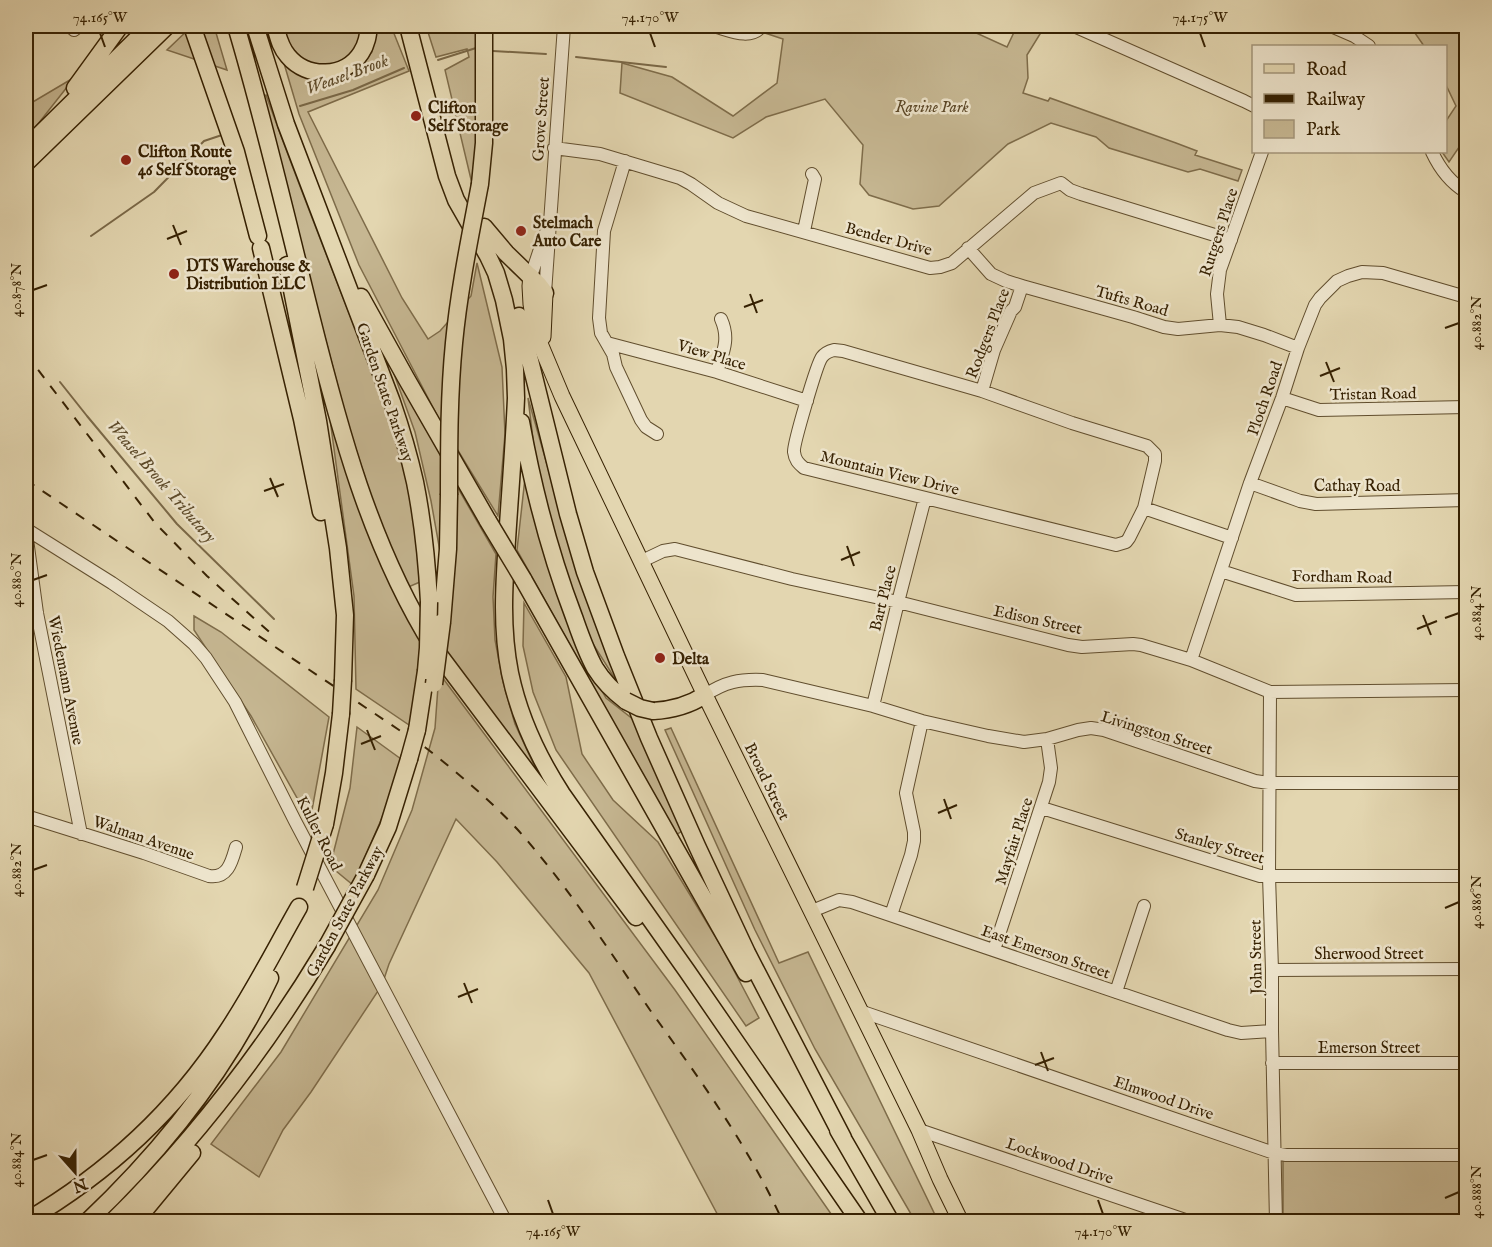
<svg xmlns="http://www.w3.org/2000/svg" width="1492" height="1247" font-family="'IM FELL English',serif">
  <style>
    .green { fill: #c6b792; stroke: #7e6c4a; stroke-width: 1.5 }
    .lines { fill: none; stroke-linecap: round; stroke-linejoin: round }
    .stream { stroke: #7a6847; stroke-width: 2 }
    .minor-casing { stroke: #614e2e; stroke-width: 14 }
    .major-casing { stroke: #362102; stroke-width: 17 }
    .highway-casing { stroke: #362102; stroke-width: 19 }
    .minor { stroke: #ede4cc; stroke-width: 12 }
    .major { stroke: #e3d6b0; stroke-width: 15 }
    .highway { stroke: #e3d6b0; stroke-width: 16 }
    .rail { stroke: #362102; stroke-width: 2; stroke-dasharray: 10 10; stroke-linecap: butt }
    .highway-bridge-casing { stroke: #362102; stroke-width: 19; stroke-linecap: butt }
    .highway-bridge { stroke: #e3d6b0; stroke-width: 16 }
    .ticks { fill: none; stroke: #362102; stroke-width: 2 }
    .poi-dot { fill: #8f2418; stroke: #ede4cc; stroke-width: 2 }
    .labels { text-anchor: middle; stroke-width: 5; stroke-linejoin: round; paint-order: stroke }
    .park-label { font-size: 16px; font-style: italic; fill: #5a4626; stroke: #ede4cc }
    .poi-label { font-size: 16px; font-weight: bold; fill: #362102; stroke: #ede4cc; text-anchor: start }
    .street-label { font-size: 16px; fill: #362102; stroke: #ede4cc }
    .water-label { font-size: 18px; font-style: italic; fill: #5e4b2a; stroke: #ede4cc }
    .neatline { fill: none; stroke: #362102; stroke-width: 2 }
    .ticks-label { font-size: 15px; text-anchor: middle; fill: #362102 }
  </style>
  <rect width="100%" height="100%" fill="#e3d6b0"/>
  <filter id="stains"><feTurbulence type="fractalNoise" baseFrequency=".00333" numOctaves="4"/><feColorMatrix values="0 0 0 0 .2 0 0 0 0 .09 0 0 0 0 .02 0 0 0 .5 -.17"/></filter>
  <radialGradient id="worn" r=".72"><stop offset=".6" stop-color="#630" stop-opacity="0"/><stop offset="1" stop-color="#630" stop-opacity=".3"/></radialGradient>
  <path class="green" d="M192 26H214L227 70 167 50Z
    M280 26H366L356 54 338 66 314 69 297 61Z
    M375 26H391L409 71 308 112 402 298 428 339 440 331 471 296 477 263 502 367 505 434 498 516 440 421 359 265 299 114 283 60 315 81 354 75 372 52Z
    M426 26H480L479 71 474 192 445 70 469 57 467 49 436 57Z
    M769 26H961L1007 47 1017 26H1045L1027 55 1028 78 1023 93 1048 101 1050 98 1176 143 1197 151 1195 155 1242 170 1238 181 1200 169 1188 172 1109 148 1096 137 1051 123 1008 144 939 206 913 209 869 195 860 184 863 145 825 99 766 117 733 138 620 93 622 63 672 77 733 116 777 83 783 39 765 33Z
    M1410 26H1466V137L1449 162 1442 152H1446V121L1456 106 1446 85V46H1424Z
    M75 77 34 129 26 137V106Z
    M266 95C293 170 322 244 351 318 370 366 391 414 403 464 413 503 417 542 420 582L406 588 376 512 347 421 262 97Z
    M389 360 445 459 441 557 431 501 415 432Z
    M528 398 556 496 624 693 588 636 557 549 537 472Z
    M329 412 421 637 412 727 356 689 354 596Z
    M526 469 589 668 606 698 634 720 682 831 676 835 517 550Z
    M455 483 496 554 493 597 494 618 495 640 503 682 515 724 533 763 543 782 445 654Z
    M524 603 566 677 582 754 613 800 658 842 721 946 759 1018 746 1026 556 750 533 692 523 646Z
    M194 616 221 632 329 717 310 821 251 716 194 630Z
    M439 673 675 990 836 1221H721L589 973 497 862 456 819 389 964 382 985 311 1092 283 1130 259 1177 211 1144 281 1052 378 890 412 810 435 728Z
    M357 727 401 759 387 806 353 885 330 866 350 788Z
    M671 728 779 963 808 952 938 1221H915L815 1049 755 930 665 730Z
    M1283 1159 1466 1161V1221H1283Z"/>
  <g class="lines">
    <path class="stream" d="M493 51 546 54
      M576 57 666 67
      M438 60 476 48
      M300 106 353 90 404 68
      M91 236 154 192 204 141 222 135
      M60 382 87 416 177 524 274 619"/>
    <defs>
      <path id="minor" d="M70 26 74 30 79 26
        M713 26C729 30 750 41 762 26
        M1074 26 1244 101 1254 106
        M1331 26 1354 36 1369 46
        M554 148 600 154 680 178 691 184 718 203 746 216 930 268 940 267 952 263 1034 193 1061 183 1070 190 1081 194 1231 240
        M1432 152C1439 167 1451 183 1466 192
        M625 161 604 231 599 318 601 333 613 354 616 367 641 420 646 427 657 434
        M804 231 815 179 812 174
        M968 248 991 274 1006 281 1022 286 1133 317 1164 327 1178 329 1220 325 1238 327 1264 335 1298 348
        M531 276 545 234
        M545 293 564 26
        M1220 325 1217 294 1220 270 1262 152
        M607 343 717 372 807 401
        M834 350 843 351 982 391 1072 423 1147 446 1155 454V461L1144 508 1129 538 1126 542 1116 545 804 468C798 463 795 460 794 452 793 445 817 363 822 357 825 353 830 351 834 350Z
        M717 372C723 352 730 339 721 319
        M982 391 994 350 1011 311 1015 307 1022 286
        M1282 398 1319 410 1466 407
        M1250 483 1300 501 1316 504 1466 500
        M1144 508 1232 538
        M26 529 112 583 168 621 194 644 206 658 235 702 295 821 506 1222
        M26 532 37 613 81 834
        M642 561 663 551 675 549 792 579 898 602 1068 645 1082 647 1133 644 1141 645 1191 660 1270 692 1466 690
        M1221 571 1296 595 1466 592
        M1191 660 1250 483 1282 398 1298 348 1315 305 1320 298 1337 281 1348 276 1362 272 1383 273 1466 297
        M1270 692 1269 876 1272 970V1031L1276 1222
        M705 695C725 682 739 679 763 680L873 706 922 721 988 736 1024 742 1047 739 1078 730 1091 728 1104 730 1255 781 1269 783H1466
        M873 706 898 602 925 498
        M1042 808 1260 876H1466
        M26 816 144 853 209 876C228 879 232 861 236 847
        M812 911 839 900 852 902 1228 1030 1241 1033 1272 1031
        M891 915 911 855 914 841V832L906 793 922 721
        M994 950 1049 782 1051 768 1047 739
        M1272 970 1466 969
        M1116 992 1144 906
        M860 1011 1274 1153 1286 1155H1466
        M1272 1063H1466
        M919 1130 1191 1222"/>
      <path id="major" d="M531 276 530 286 531 304 536 334 562 396 705 695 919 1130 940 1179 961 1222
        M543 337 545 293"/>
      <path id="highway" d="M192 26 236 152 258 236
        M236 26C264 120 286 216 310 312 339 428 370 546 434 648L636 917
        M255 26 286 124 392 402C401 428 409 455 415 482 423 522 427 562 429 602
        M275 26C278 36 280 47 288 56 307 79 345 78 361 53 367 44 368 35 369 26
        M408 26 447 176 456 200 488 256 496 273 504 300 512 339 515 369 516 398C514 445 510 493 507 540 504 585 501 628 510 673 519 716 538 757 562 794L687 971 860 1222
        M75 88 120 26
        M26 148 150 26
        M26 163 167 26
        M480 184 484 143V26
        M484 227 506 253 539 285 545 293
        M261 248 302 419 321 512
        M287 265 318 421 338 548 345 615 343 680
        M361 297 406 378 488 521
        M519 316 568 514 585 572 616 656 649 738 697 846 747 953 843 1138
        M521 422C533 488 550 554 574 617 580 634 586 652 595 668 603 681 614 692 626 701
        M523 579 746 973
        M442 622 448 549 449 495
        M653 711C672 710 688 706 705 695
        M417 730 426 671
        M325 824 334 773 341 714
        M366 875 388 827 409 759
        M838 1130 891 1222
        M26 1221C108 1173 174 1113 226 1033 253 993 275 949 299 907
        M87 1222C162 1151 226 1072 270 978
        M112 1222C196 1139 267 1046 327 946
        M135 1222 192 1153"/>
    </defs>
    <use href="#minor" class="minor-casing"/>
    <use href="#major" class="major-casing"/>
    <use href="#highway" class="highway-casing"/>
    <use href="#minor" class="minor"/>
    <use href="#major" class="major"/>
    <use href="#highway" class="highway"/>
    <path class="rail" d="M26 354 155 523 207 576 276 638
      M26 480 426 748C459 774 490 800 518 830 567 885 608 949 650 1010 699 1078 748 1145 783 1222"/>
    <defs>
      <path id="highway-bridge" d="M449 495C449 445 449 394 454 343 459 290 470 237 480 184
        M488 521 523 579
        M426 671 428 648 429 602
        M434 684 442 622
        M626 701 640 708 653 711
        M341 714 343 680
        M409 759 417 730
        M305 888 325 824
        M327 946 366 875"/>
    </defs>
    <use href="#highway-bridge" class="highway-bridge-casing"/>
    <use href="#highway-bridge" class="highway-bridge"/>
  </g>
  <path class="ticks" d="M100 33 105 47M650 33 655 47M1200 33 1205 47M173 225 181 245M167 239 187 231M33 290 47 285M750 294 757 313M744 307 763 300M1445 328 1459 323M1326 362 1334 382M1320 376 1340 368M270 478 278 497M264 491 284 484M847 546 854 566M841 560 860 552M33 580 47 575M1423 615 1431 635M1445 618 1459 613M1417 629 1437 621M367 730 375 750M361 744 381 736M944 799 951 819M938 813 957 805M33 870 47 865M1445 908 1459 902M464 983 472 1003M458 997 478 989M1041 1052 1048 1071M1035 1065 1054 1058M33 1160 47 1155M1445 1198 1459 1192M548 1200 553 1214M1098 1200 1103 1214"/>
  <g class="poi-dot">
    <circle cx="416" cy="116" r="6"/>
    <circle cx="126" cy="160" r="6"/>
    <circle cx="521" cy="231" r="6"/>
    <circle cx="174" cy="274" r="6"/>
    <circle cx="660" cy="658" r="6"/>
  </g>
  <g class="labels">
    <g class="park-label">
      <text x="932" y="112">Ravine Park</text>
    </g>
    <g class="poi-label">
      <text x="428" y="113">Clifton<tspan x="428" dy="18">Self Storage</tspan></text>
      <text x="138" y="157">Clifton Route<tspan x="138" dy="18">46 Self Storage</tspan></text>
      <text x="533" y="228">Stelmach<tspan x="533" dy="18">Auto Care</tspan></text>
      <text x="186" y="271">DTS Warehouse &amp;<tspan x="186" dy="18">Distribution LLC</tspan></text>
      <text x="672" y="664">Delta</text>
    </g>
    <g class="street-label">
      <text transform="translate(540 119) rotate(-86)" y="6">Grove Street</text>
      <text transform="translate(1218 232) rotate(-72)" y="6">Rutgers Place</text>
      <text transform="translate(889 238) rotate(15)" y="6">Bender Drive</text>
      <text transform="translate(1132 300) rotate(16)" y="6">Tufts Road</text>
      <text transform="translate(987 333) rotate(-69)" y="6">Rodgers Place</text>
      <text transform="translate(712 354) rotate(17)" y="6">View Place</text>
      <text transform="translate(386 392) rotate(71)" y="6">Garden State Parkway</text>
      <text transform="translate(1373 393) rotate(-1)" y="6">Tristan Road</text>
      <text transform="translate(1264 398) rotate(-71)" y="6">Ploch Road</text>
      <text transform="translate(890 472) rotate(14)" y="6">Mountain View Drive</text>
      <text x="1357" y="491">Cathay Road</text>
      <text transform="translate(1342 576) rotate(1)" y="6">Fordham Road</text>
      <text transform="translate(882 598) rotate(-76)" y="6">Bart Place</text>
      <text transform="translate(1038 619) rotate(12)" y="6">Edison Street</text>
      <text transform="translate(67 680) rotate(79)" y="6">Wiedemann Avenue</text>
      <text transform="translate(1157 732) rotate(17)" y="6">Livingston Street</text>
      <text transform="translate(768 781) rotate(64)" y="6">Broad Street</text>
      <text transform="translate(320 833) rotate(63)" y="6">Kuller Road</text>
      <text transform="translate(144 837) rotate(19)" y="6">Walman Avenue</text>
      <text transform="translate(1013 841) rotate(-72)" y="6">Mayfair Place</text>
      <text transform="translate(1220 845) rotate(16)" y="6">Stanley Street</text>
      <text transform="translate(344 911) rotate(-62)" y="6">Garden State Parkway</text>
      <text transform="translate(1046 951) rotate(19)" y="6">East Emerson Street</text>
      <text x="1369" y="959">Sherwood Street</text>
      <text transform="translate(1255 957) rotate(-91)" y="6">John Street</text>
      <text x="1369" y="1053">Emerson Street</text>
      <text transform="translate(1164 1097) rotate(19)" y="6">Elmwood Drive</text>
      <text transform="translate(1060 1160) rotate(19)" y="6">Lockwood Drive</text>
    </g>
    <g class="water-label">
      <text transform="translate(347 74) rotate(-20)" y="6">Weasel Brook</text>
      <text transform="translate(162 481) rotate(49)" y="6">Weasel Brook Tributary</text>
    </g>
  </g>
  <rect width="1492" height="1247" fill="none" stroke="#e3d6b0" stroke-width="66"/>
  <rect x="1252" y="45" width="195" height="108" fill="#ede4cc" stroke="#a4967b" stroke-width="1.5"/>
  <rect x="1264" y="64" width="30" height="9" fill="#e3d6b0" stroke="#a4967b" stroke-width="1.5"/>
  <text x="1306" y="75" font-size="18" fill="#362102">Road</text>
  <rect x="1264" y="94" width="30" height="9" fill="#362102" stroke="#a4967b" stroke-width="1.5"/>
  <text x="1306" y="105" font-size="18" fill="#362102">Railway</text>
  <rect x="1264" y="120" width="30" height="18" fill="#c6b792" stroke="#a4967b" stroke-width="1.5"/>
  <text x="1306" y="135" font-size="18" fill="#362102">Park</text>
  <g transform="translate(75 1172) rotate(159)" stroke="#ede4cc" stroke-width="4.5" paint-order="stroke">
  <path d="M0-4.5L10 22L0 15L-10 22Z" fill="#362102"/>
  <text y="-9" font-size="16" font-weight="bold" text-anchor="middle" fill="#362102">N</text>
  </g>
  <rect x="33" y="33" width="1426" height="1181" class="neatline"/>
  <g class="ticks-label">
    <text x="100" y="22">74.165°W</text>
    <text x="650" y="22">74.170°W</text>
    <text x="1200" y="22">74.175°W</text>
    <text transform="translate(16 290) rotate(-90)" y="5">40.878°N</text>
    <text transform="translate(1476 323) rotate(-90)" y="5">40.882°N</text>
    <text transform="translate(16 580) rotate(-90)" y="5">40.880°N</text>
    <text transform="translate(1476 613) rotate(-90)" y="5">40.884°N</text>
    <text transform="translate(16 870) rotate(-90)" y="5">40.882°N</text>
    <text transform="translate(1476 902) rotate(-90)" y="5">40.886°N</text>
    <text transform="translate(16 1160) rotate(-90)" y="5">40.884°N</text>
    <text transform="translate(1476 1192) rotate(-90)" y="5">40.888°N</text>
    <text x="553" y="1236">74.165°W</text>
    <text x="1103" y="1236">74.170°W</text>
  </g>
  <rect width="100%" height="100%" filter="url(#stains)"/>
  <rect width="100%" height="100%" fill="url(#worn)"/>
</svg>
